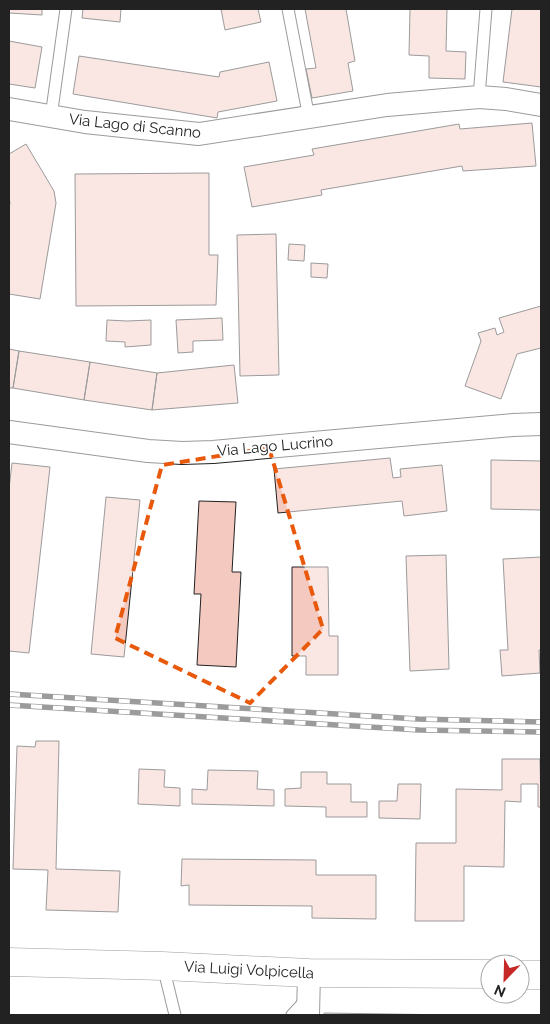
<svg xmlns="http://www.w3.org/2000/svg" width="550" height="1024" font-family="Raleway,sans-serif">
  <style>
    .building { fill: #f3c9c0; stroke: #222 }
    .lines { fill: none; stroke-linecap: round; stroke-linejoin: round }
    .lane-casing { stroke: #222; stroke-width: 13 }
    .street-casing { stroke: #222; stroke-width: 24 }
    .secondary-casing { stroke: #222; stroke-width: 29 }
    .lane { stroke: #fff; stroke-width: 11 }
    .street { stroke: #fff; stroke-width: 22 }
    .secondary { stroke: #fff; stroke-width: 28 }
    .rail-casing { stroke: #222; stroke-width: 5.5 }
    .rail { stroke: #fff; stroke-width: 4; stroke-dasharray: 11; stroke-linecap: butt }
    .marked { fill: none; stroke: #e8590c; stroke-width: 4; stroke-dasharray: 10 6; stroke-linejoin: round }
    .labels { text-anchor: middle; stroke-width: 4; stroke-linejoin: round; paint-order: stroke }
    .street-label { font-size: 15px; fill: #222; stroke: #fff }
  </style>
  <rect width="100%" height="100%" fill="#fff"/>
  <path class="building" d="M9 9H42V15L9 13Z
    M83 9H121L120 22 82 18Z
    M221 9H258L261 22 225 30Z
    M305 9H346L355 61 348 63 353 91 312 98 306 69 316 68Z
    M410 9H447L446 51 466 52 465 79 429 78V56L409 55Z
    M512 9H541V87L503 82Z
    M9 41 42 47 35 88 9 84Z
    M79 56 219 77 220 72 269 62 277 101 218 112 217 118 73 94Z
    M532 123 536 166 463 171 462 166 321 190 322 195 252 207 244 167 314 155 312 149 459 124 460 129Z
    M26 144 54 191 56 203 40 299 9 294V210L10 202 9 200V154Z
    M209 173V255H218L216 305 76 306 75 174Z
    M276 234 279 375 240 376 237 235Z
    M289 244 305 245 304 261 288 260Z
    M311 263 328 264 327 278 311 277Z
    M541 306V348L517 354 501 399 465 386 481 341 478 333 495 328 497 335 504 332 499 318Z
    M222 318 223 340 193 341V352L178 353 176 320Z
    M107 320 127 321 151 320V345L125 347V342L106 341Z
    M9 349 19 351 13 388H9Z
    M19 351 90 362 84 400 13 388Z
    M90 362 157 373 152 410 84 400Z
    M234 365 238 403 152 410 157 373Z
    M390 458 393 478 401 477 400 469 442 465 447 511 404 516 402 501 278 513 274 469Z
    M491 460 541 461V510L491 509Z
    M12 463 50 467 29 653 9 651V489Z
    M106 497 140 500 124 657 91 654Z
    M199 501 236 502 232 572H241L236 667 197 665 201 594H194Z
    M446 555 449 669 410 671 406 556Z
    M541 557V650H539L540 673 502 676 500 650H508L503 559Z
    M292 567H328L329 636H338V675H306V656H292Z
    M36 741H59L56 869 120 871 118 912 46 910 48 870 13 869 17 746 35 747Z
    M502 759H540L541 807H538V784H521V802L505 801 504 867 464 866V921H415L416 843H456V789L502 790Z
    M139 769 165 770 164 787 180 788V806L138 804Z
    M208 770 258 771 257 789 274 790V806L192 804V789L207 790Z
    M301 772H327V784H351V802H367V817H326V807L285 806V789L301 788Z
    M398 784H421L420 819 379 818V801H397Z
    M182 859 316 860V875H376V919L312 918V906L189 905V885L181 886Z
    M324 1013 455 1015H324Z"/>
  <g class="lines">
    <defs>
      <path id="lane" d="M288 9 309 118
        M479 97 486 9
        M51 117 66 9
        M163 966 175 1015
        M292 1015 306 1000"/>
      <path id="street" d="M9 109 85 122 199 134 387 105 479 97 506 99 541 105
        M9 432 148 451 182 453 213 452 513 425 541 424
        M308 1015 309 973"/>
      <path id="secondary" d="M9 962 163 966 309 973 490 974
        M520 975H541"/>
    </defs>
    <use href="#lane" class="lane-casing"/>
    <use href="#street" class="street-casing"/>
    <use href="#secondary" class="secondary-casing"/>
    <use href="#lane" class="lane"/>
    <use href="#street" class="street"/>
    <use href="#secondary" class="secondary"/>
    <defs>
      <path id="rail" d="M9 694 418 719 541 722
        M9 705 419 730 541 732"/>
    </defs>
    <use href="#rail" class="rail-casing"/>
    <use href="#rail" class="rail"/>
  </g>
  <path d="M0 0H550V1024H0ZM269 448 323 629 250 703 115 638 162 465Z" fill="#fff" fill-opacity=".55" fill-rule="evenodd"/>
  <path class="marked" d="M269 448 323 629 250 703 115 638 162 465Z"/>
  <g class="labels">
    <g class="street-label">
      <text transform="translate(135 126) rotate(6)" y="5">Via Lago di Scanno</text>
      <text transform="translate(275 446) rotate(-5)" y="5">Via Lago Lucrino</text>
      <text transform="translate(249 970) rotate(3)" y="5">Via Luigi Volpicella</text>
    </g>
  </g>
  <rect width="550" height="1024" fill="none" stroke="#222222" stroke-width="20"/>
  <g transform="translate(505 979) rotate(203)"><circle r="24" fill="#ffffff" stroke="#a7a7a7"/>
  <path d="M0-4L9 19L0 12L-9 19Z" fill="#c62828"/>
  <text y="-8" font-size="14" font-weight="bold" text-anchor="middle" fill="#222222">N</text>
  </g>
</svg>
